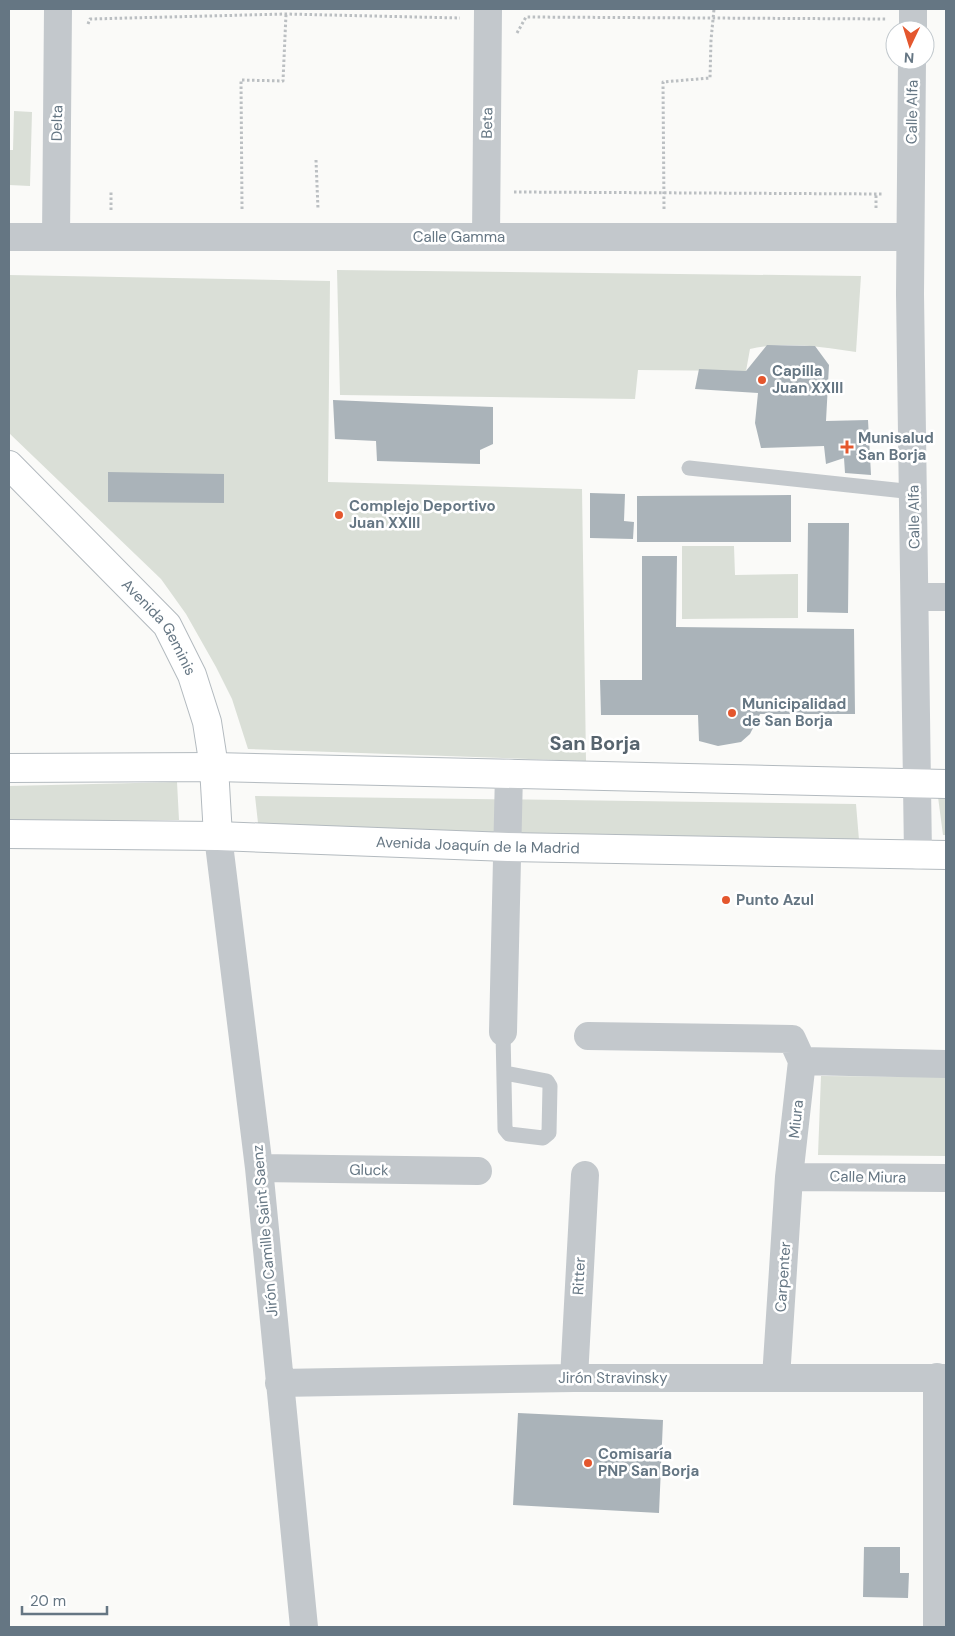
<svg xmlns="http://www.w3.org/2000/svg" width="955" height="1636" font-family="'DM Sans',sans-serif">
  <style>
    .green { fill: #dadfd7 }
    .building { fill: #aab3b9 }
    .lines { fill: none; stroke-linecap: round; stroke-linejoin: round }
    .secondary-casing { stroke: #b3babf; stroke-width: 30 }
    .path { stroke: #bbbfc2; stroke-width: 3; stroke-dasharray: 2.5 2.5; stroke-linecap: butt }
    .lane { stroke: #c3c8cc; stroke-width: 15 }
    .street { stroke: #c3c8cc; stroke-width: 28 }
    .secondary { stroke: #fff; stroke-width: 28 }
    .poi-dot { fill: #e4572e; stroke: #fff; stroke-width: 2 }
    .labels { text-anchor: middle; stroke-width: 5; stroke-linejoin: round; paint-order: stroke }
    .street-label { font-size: 15px; fill: #657683; stroke: #fff }
    .poi-label { font-size: 15px; font-weight: bold; fill: #657683; stroke: #fff; text-anchor: start }
    .district-label { font-size: 20px; font-weight: bold; fill: #57646e; stroke: #fff }
  </style>
  <rect width="100%" height="100%" fill="#fafaf8"/>
  <path class="green" d="M14 111 32 112 30 186 9 185V150H13Z
    M337 270 861 276 856 352C821 347 784 341 750 349L746 371 638 370 635 399 340 395Z
    M9 275 330 281 328 482 582 489 586 761 248 749 232 699 216 667 186 614 161 579 9 433Z
    M682 546H734L735 575 798 574V618L682 619Z
    M177 782 179 820H9V786Z
    M255 796 856 804 859 840 259 832Z
    M938 797H946V835H943Z
    M821 1076 946 1077V1156L818 1155Z"/>
  <path class="building" d="M767 345 815 346 829 365 826 421 868 420 871 475 845 473 844 458 826 464 824 446 761 448 755 423 758 393 695 389 699 369 746 371Z
    M333 400 493 407V444L480 450V464L377 461 376 441 335 439Z
    M108 472 224 474V503L108 502Z
    M590 493 625 494 624 521 634 522 633 539 590 538Z
    M791 495V542H637V496Z
    M808 523H849L848 613 807 612Z
    M642 556H677L676 627 854 629 855 714H760L750 734 741 742 718 746 699 741 698 715H601L600 680H642Z
    M518 1413 663 1420 659 1513 513 1505Z
    M864 1547H900V1573H909L908 1598 863 1597Z"/>
  <g class="lines">
    <defs>
      <g id="secondary">
        <path id="s1" d="M9 465 167 625 192 675 207 722 214 767 218 836"/>
        <path d="M9 768 214 767 946 784"/>
        <path id="s2" d="M9 834 218 836 508 847 946 855"/>
      </g>
    </defs>
    <use href="#secondary" class="secondary-casing"/>
    <path class="path" d="M88 24 90 19 286 14 460 18
      M517 33 526 17 886 19
      M316 160 318 209
      M514 192 883 194
      M876 208V194
      M242 209 241 80 283 81 286 14
      M664 209 663 82 710 78 711 40 714 9
      M111 210V190"/>
    <path class="lane" d="M689 468 914 492
      M503 1032 505 1129 509 1134 543 1138 549 1133 550 1086 547 1081 504 1073"/>
    <path class="street" d="M913 30V9
      M912 60 910 294 918 855
      M9 237H910
      M56 237 58 9
      M486 237 488 9
      M915 597H946
      M218 836 259 1168 304 1627
      M503 1032 509 773
      M588 1036 792 1039 802 1061 789 1177 776 1378
      M802 1061 946 1064
      M259 1168 478 1171
      M789 1177 946 1178
      M574 1378 585 1175
      M279 1383 574 1378H946
      M937 1627V1377"/>
    <use href="#secondary" class="secondary"/>
  </g>
  <g class="poi-dot">
    <circle cx="762" cy="380" r="5"/>
    <path d="M844.5 439.5h5v5h5v5h-5v5h-5v-5h-5v-5h5z"/>
    <circle cx="339" cy="515" r="5"/>
    <circle cx="732" cy="713" r="5"/>
    <circle cx="726" cy="900" r="5"/>
    <circle cx="588" cy="1463" r="5"/>
  </g>
  <g class="labels">
    <g class="street-label">
      <text transform="translate(912 112) rotate(-89)" y="5">Calle Alfa</text>
      <text transform="translate(57 123) rotate(-89)" y="5">Delta</text>
      <text transform="translate(487 123) rotate(-89)" y="5">Beta</text>
      <text x="459" y="242">Calle Gamma</text>
      <text transform="translate(914 517) rotate(-91)" y="5">Calle Alfa</text>
      <text dy="5" stroke="none"><textPath href="#s1" startOffset="222">Avenida Geminis</textPath></text>
      <text dy="5" stroke="none"><textPath href="#s2" startOffset="469">Avenida Joaquín de la Madrid</textPath></text>
      <text transform="translate(796 1119) rotate(-84)" y="5">Miura</text>
      <text transform="translate(369 1170) rotate(1)" y="5">Gluck</text>
      <text transform="translate(868 1177) rotate(1)" y="5">Calle Miura</text>
      <text transform="translate(265 1231) rotate(-95)" y="5">Jirón Camille Saint Saenz</text>
      <text transform="translate(579 1276) rotate(-87)" y="5">Ritter</text>
      <text transform="translate(783 1277) rotate(-86)" y="5">Carpenter</text>
      <text x="613" y="1383">Jirón Stravinsky</text>
    </g>
    <g class="poi-label">
      <text x="772" y="376">Capilla<tspan x="772" dy="17">Juan XXIII</tspan></text>
      <text x="858" y="443">Munisalud<tspan x="858" dy="17">San Borja</tspan></text>
      <text x="349" y="511">Complejo Deportivo<tspan x="349" dy="17">Juan XXIII</tspan></text>
      <text x="742" y="709">Municipalidad<tspan x="742" dy="17">de San Borja</tspan></text>
      <text x="736" y="905">Punto Azul</text>
      <text x="598" y="1459">Comisaría<tspan x="598" dy="17">PNP San Borja</tspan></text>
    </g>
    <g class="district-label">
      <text x="595" y="750">San Borja</text>
    </g>
  </g>
  <rect width="955" height="1636" fill="none" stroke="#657683" stroke-width="20"/>
  <g transform="translate(910 45) rotate(184)"><circle r="24" fill="#ffffff" stroke="#c1c8cd"/>
  <path d="M0-4L9 19L0 12L-9 19Z" fill="#e4572e"/>
  <text y="-8" font-size="14" font-weight="bold" text-anchor="middle" fill="#657683">N</text>
  </g>
  <path d="M22 1606v8h85v-8" fill="none" stroke="#657683" stroke-width="2.5"/>
  <text x="30" y="1606" font-size="15" fill="#657683" stroke="#ffffff" stroke-width="4" paint-order="stroke">20 m</text>
</svg>
